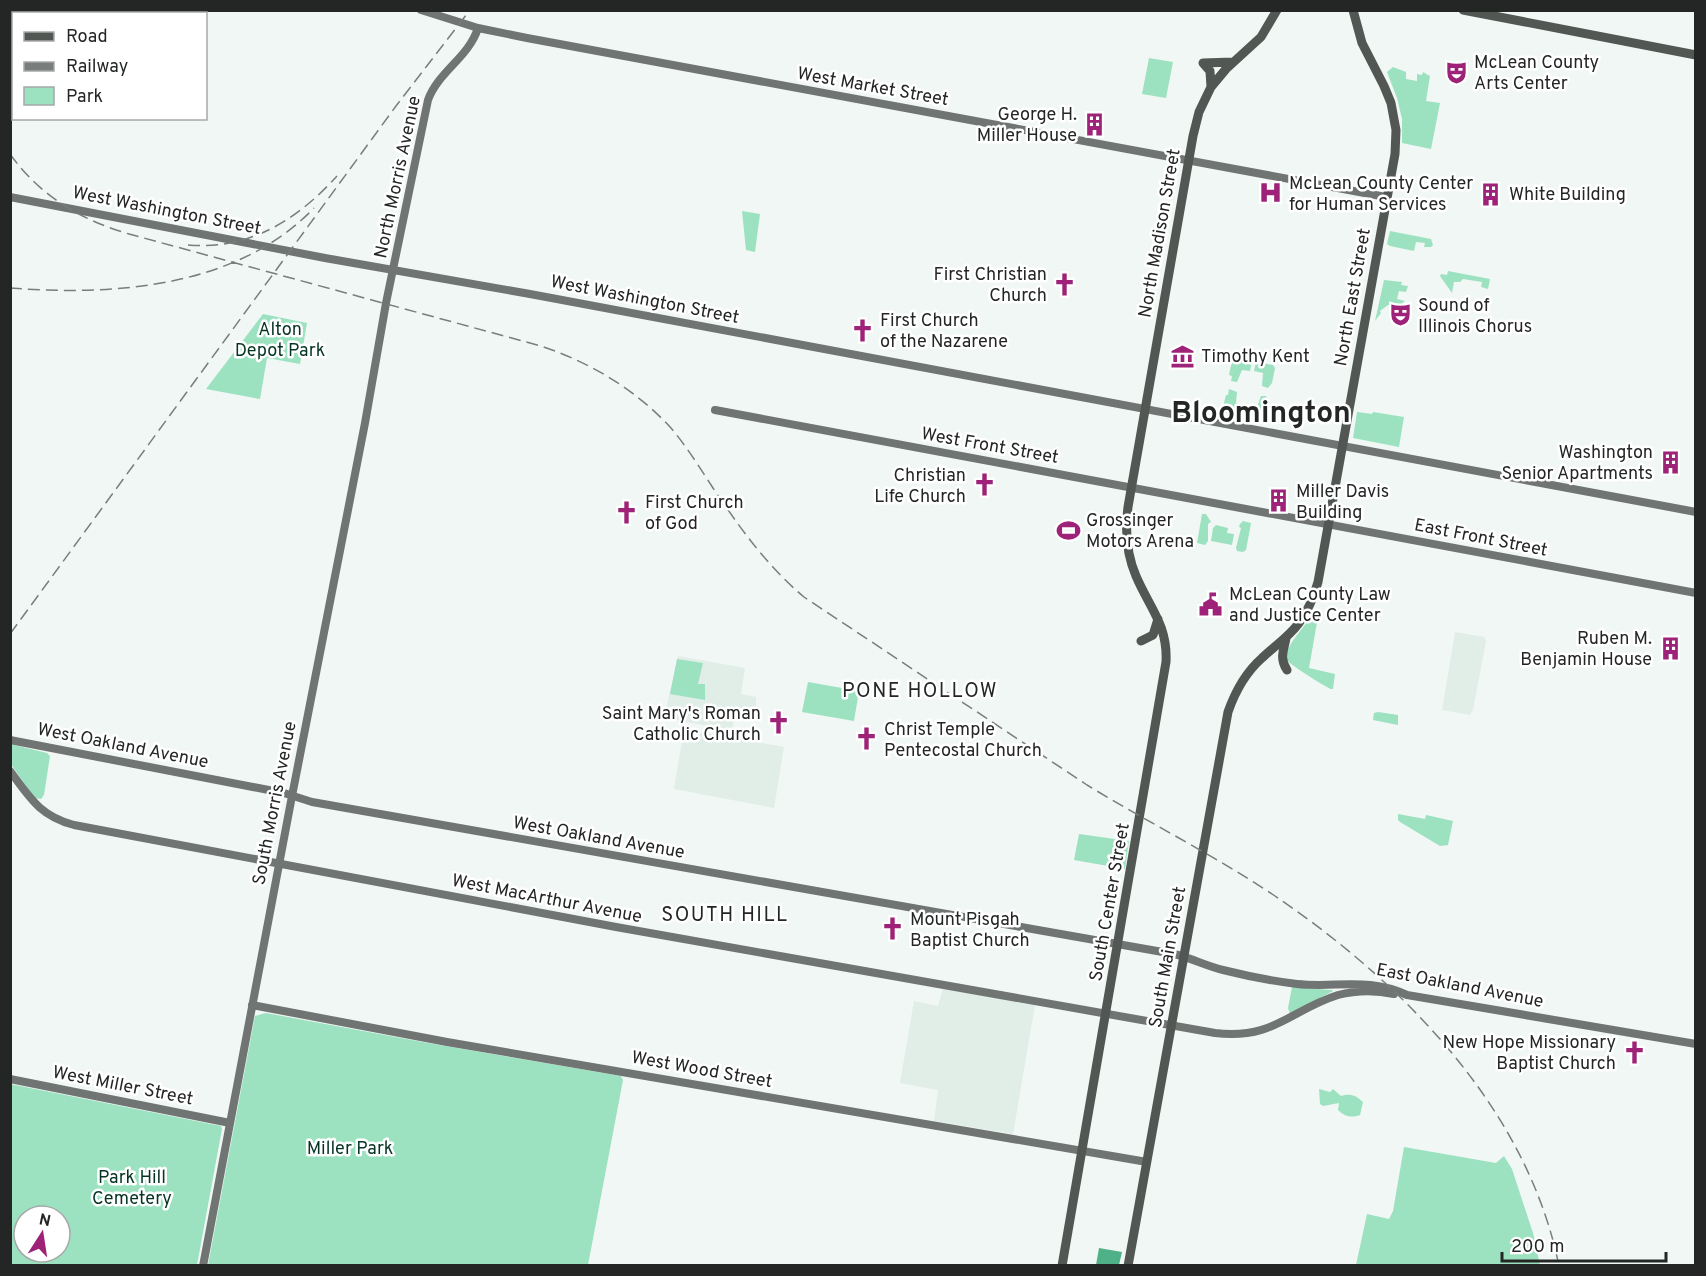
<svg xmlns="http://www.w3.org/2000/svg" width="1706" height="1276" font-family="Overpass,sans-serif">
  <style>
    .built { fill: #e0eee7 }
    .green { fill: #9ce2c1; fill-rule: evenodd }
    .water { fill: #4eb187 }
    .lines { fill: none; stroke-linecap: round; stroke-linejoin: round }
    .secondary { stroke: #707472; stroke-width: 8 }
    .primary { stroke: #525754; stroke-width: 9 }
    .rail { stroke: #797d7b; stroke-width: 1.5; stroke-dasharray: 12 6; stroke-linecap: butt }
    .labels { text-anchor: middle; stroke-width: 5; stroke-linejoin: round; paint-order: stroke }
    .poi-label { font-size: 18px; fill: #242625; stroke: #fff; text-anchor: start }
    .street-label { font-size: 18px; fill: #242625; stroke: #fff }
    .park-label { font-size: 18px; fill: #063423; stroke: #fff }
    .neighbourhood-label { font-size: 20px; letter-spacing: 1.5px; fill: #242625; stroke: #fff }
    .town-label { font-size: 30px; font-weight: bold; fill: #242625; stroke: #fff }
  </style>
  <rect width="100%" height="100%" fill="#f1f7f4"/>
  <path class="built" d="M1455 632 1484 637 1486 641 1473 710 1470 715 1442 710Z
    M678 656 745 668 741 694 756 697V708H736L732 730 664 718Z
    M684 729 784 747 774 808 674 789Z
    M943 988 1035 1005 1013 1134 934 1121 938 1090 900 1083 914 1001 938 1006Z"/>
  <path class="green" d="M1149 58 1173 62 1166 98 1142 94Z
    M1393 67 1406 72V79L1417 81V74L1422 75 1423 72 1430 76 1426 101 1440 103 1431 149 1402 143V119L1397 98 1387 72Z
    M742 211 760 214 755 252 746 250Z
    M1390 231 1431 239 1433 245 1431 247H1424L1425 243 1416 242 1414 251 1390 246 1387 244Z
    M1448 271 1490 279 1488 289 1481 287 1482 282 1463 279 1460 282H1454L1452 293 1440 276 1441 274 1447 275Z
    M1384 280 1402 282 1401 285 1408 286 1406 292 1399 291 1397 299 1405 301 1399 306 1388 305 1380 311 1381 313 1375 321Z
    M263 314 307 323 300 364 267 358 260 399 206 389Z
    M1237 358 1252 361 1250 371 1242 370 1237 382 1231 381 1232 376 1229 375 1232 361Z
    M1256 362 1273 365 1275 368 1272 383 1268 388 1262 386 1263 373 1254 371Z
    M1229 389 1237 392 1236 403 1241 405H1236V415L1226 413 1223 407 1226 395H1228Z
    M1261 396H1266L1269 402 1267 417 1263 419 1252 417 1253 409 1257 407Z
    M1357 412 1372 414 1373 412 1404 417 1399 447 1353 438Z
    M1202 514H1206L1211 522 1208 524V541L1205 545 1197 543Z
    M1243 521 1251 523 1246 550 1243 552 1237 551 1236 548 1241 528 1239 527 1240 524Z
    M1216 525 1228 528 1227 533 1234 534 1232 545 1211 541 1213 528Z
    M1315 610 1319 611 1309 668 1335 674 1333 689H1331C1325 687 1288 663 1285 659 1288 641 1306 627 1315 610Z
    M677 659 703 663 698 684H705V700L670 694Z
    M808 682 859 691 854 721 802 712Z
    M1378 712 1398 715V725L1373 720 1374 713Z
    M10 744 47 753 50 756 44 795 41 799 34 798 11 764Z
    M1398 814 1425 819 1426 815 1453 821 1448 845 1440 846 1400 822 1398 820Z
    M1079 834 1129 841 1125 869 1074 860Z
    M1292 987 1332 990 1333 991 1290 1014 1288 1008Z
    M266 1013 428 1043 621 1076 623 1080 588 1265H208L255 1016Z
    M10 1084 221 1126 222 1129 197 1265H11ZM24 1216H60V1252H24Z
    M1319 1089 1330 1092 1333 1089 1341 1096C1350 1093 1356 1095 1363 1102L1360 1115C1351 1118 1345 1117 1338 1110L1339 1103 1323 1106 1320 1104Z
    M1404 1147 1496 1163 1504 1156 1512 1169 1533 1233 1540 1265H1356L1367 1214 1389 1219 1393 1211Z"/>
  <path class="water" d="M1099 1248 1122 1252 1119 1265H1096Z"/>
  <g class="lines">
    <path class="secondary" d="M421 10 478 28 527 38 1386 197
      M10 197 325 258 530 294 1696 512
      M715 410 1696 593
      M10 740 284 793 312 802 1174 954C1191 958 1207 966 1223 970 1247 976 1272 981 1297 984 1337 988 1368 977 1407 995L1696 1044
      M10 771C30 798 40 816 74 825L616 927 1215 1033C1274 1040 1290 1010 1338 995 1357 990 1375 990 1394 994
      M252 1005 447 1042 1147 1162
      M10 1079 230 1123
      M203 1266 292 796 365 423 386 303 428 100C438 72 469 57 478 28"/>
    <path class="primary" d="M1463 10 1696 55
      M1203 63 1233 62
      M1203 63 1210 71 1211 87
      M1286 638C1284 650 1279 658 1287 670
      M1141 641 1153 635 1158 619
      M1062 1266 1166 662C1168 625 1149 607 1136 576 1126 553 1125 530 1128 507L1193 136 1199 112 1211 87 1226 69 1261 37 1277 10
      M1128 1266 1228 712C1235 692 1245 673 1262 658 1274 646 1288 638 1299 623 1308 611 1314 596 1318 582L1395 154 1396 130 1391 103 1384 86 1362 43 1353 10"/>
    <path class="rail" d="M10 154C40 196 81 220 129 234L541 346C591 363 635 389 671 428 687 447 700 468 713 488 740 528 767 566 804 597L1087 785C1149 823 1214 855 1275 896 1403 983 1527 1108 1559 1266
      M188 245C250 250 297 220 337 176
      M10 288C114 296 237 288 314 208
      M10 634 396 106 470 10"/>
  </g>
  <defs>
    <symbol id="theatre-bare" viewBox="-9 -9 18 18"><path d="M-5-5.5Q0-4 5-5.5V0Q5 5 0 6Q-5 5-5 0ZM-3.3-2.5H-1v1.5H-3.3ZM1-2.5H3.3v1.5H1ZM-2.8 1Q0 5.5 2.8 1Z" fill="#9d2278" stroke="#fff" stroke-width="2.5" paint-order="stroke"/></symbol>
    <symbol id="building-bare" viewBox="-9 -9 18 18"><path d="M-4-6H4V6H1V3H-1V6H-4ZM-2.5-4.3h1.7v1.8h-1.7ZM.8-4.3h1.7v1.8H.8ZM-2.5-1h1.7V.8h-1.7ZM.8-1h1.7V.8H.8Z" fill="#9d2278" stroke="#fff" stroke-width="2.5" paint-order="stroke"/></symbol>
    <symbol id="hospital-bare" viewBox="-9 -9 18 18"><path d="M-5-5h3v3.5h4V-5h3V5h-3V1.5h-4V5h-3Z" fill="#9d2278" stroke="#fff" stroke-width="2.5" paint-order="stroke"/></symbol>
    <symbol id="church-bare" viewBox="-9 -9 18 18"><path d="M-1.2-6h2.4v3.5h3.3v2.4h-3.3V6h-2.4V-.1h-3.3v-2.4h3.3Z" fill="#9d2278" stroke="#fff" stroke-width="2.5" paint-order="stroke"/></symbol>
    <symbol id="museum-bare" viewBox="-9 -9 18 18"><path d="M0-6L6-3V-2H-6V-3ZM-5-1h2V3h-2ZM-1-1h2V3h-2ZM3-1h2V3H3ZM-6 4H6V6H-6Z" fill="#9d2278" stroke="#fff" stroke-width="2.5" paint-order="stroke"/></symbol>
    <symbol id="stadium-bare" viewBox="-9 -9 18 18"><path d="M0-5a6.5 5 0 1 0 0 10a6.5 5 0 1 0 0-10ZM-3.5-1.8h7v3.6h-7Z" fill="#9d2278" stroke="#fff" stroke-width="2.5" paint-order="stroke"/></symbol>
    <symbol id="civic-bare" viewBox="-9 -9 18 18"><path d="M-.6-6.5H3V-4.5H.6V-3L4-1V1h2V6H-6V1h2V-1L-.6-3ZM-1.2 2.5V6h2.4V2.5Z" fill="#9d2278" stroke="#fff" stroke-width="2.5" paint-order="stroke"/></symbol>
  </defs>
  <g fill-rule="evenodd">
    <use href="#theatre-bare" x="1440" y="56" width="33" height="33"/>
    <use href="#building-bare" x="1078" y="108" width="33" height="33"/>
    <use href="#hospital-bare" x="1254" y="176" width="33" height="33"/>
    <use href="#building-bare" x="1474" y="178" width="33" height="33"/>
    <use href="#church-bare" x="1048" y="268" width="33" height="33"/>
    <use href="#theatre-bare" x="1384" y="298" width="33" height="33"/>
    <use href="#church-bare" x="846" y="314" width="33" height="33"/>
    <use href="#museum-bare" x="1166" y="340" width="33" height="33"/>
    <use href="#building-bare" x="1654" y="446" width="33" height="33"/>
    <use href="#church-bare" x="968" y="468" width="33" height="33"/>
    <use href="#building-bare" x="1262" y="484" width="33" height="33"/>
    <use href="#church-bare" x="610" y="496" width="33" height="33"/>
    <use href="#stadium-bare" x="1052" y="514" width="33" height="33"/>
    <use href="#civic-bare" x="1194" y="588" width="33" height="33"/>
    <use href="#building-bare" x="1654" y="632" width="33" height="33"/>
    <use href="#church-bare" x="762" y="706" width="33" height="33"/>
    <use href="#church-bare" x="850" y="722" width="33" height="33"/>
    <use href="#church-bare" x="876" y="912" width="33" height="33"/>
    <use href="#church-bare" x="1618" y="1036" width="33" height="33"/>
  </g>
  <g class="labels">
    <g class="poi-label">
      <text x="1474" y="68">McLean County<tspan x="1474" dy="21">Arts Center</tspan></text>
      <text x="1077" y="120" text-anchor="end">George H.<tspan x="1077" dy="21">Miller House</tspan></text>
      <text x="1289" y="189">McLean County Center<tspan x="1289" dy="21">for Human Services</tspan></text>
      <text x="1509" y="200">White Building</text>
      <text x="1047" y="280" text-anchor="end">First Christian<tspan x="1047" dy="21">Church</tspan></text>
      <text x="1418" y="311">Sound of<tspan x="1418" dy="21">Illinois Chorus</tspan></text>
      <text x="880" y="326">First Church<tspan x="880" dy="21">of the Nazarene</tspan></text>
      <text x="1201" y="362">Timothy Kent</text>
      <text x="1653" y="458" text-anchor="end">Washington<tspan x="1653" dy="21">Senior Apartments</tspan></text>
      <text x="966" y="481" text-anchor="end">Christian<tspan x="966" dy="21">Life Church</tspan></text>
      <text x="1296" y="497">Miller Davis<tspan x="1296" dy="21">Building</tspan></text>
      <text x="645" y="508">First Church<tspan x="645" dy="21">of God</tspan></text>
      <text x="1086" y="526">Grossinger<tspan x="1086" dy="21">Motors Arena</tspan></text>
      <text x="1229" y="600">McLean County Law<tspan x="1229" dy="21">and Justice Center</tspan></text>
      <text x="1652" y="644" text-anchor="end">Ruben M.<tspan x="1652" dy="21">Benjamin House</tspan></text>
      <text x="761" y="719" text-anchor="end">Saint Mary's Roman<tspan x="761" dy="21">Catholic Church</tspan></text>
      <text x="884" y="735">Christ Temple<tspan x="884" dy="21">Pentecostal Church</tspan></text>
      <text x="910" y="925">Mount Pisgah<tspan x="910" dy="21">Baptist Church</tspan></text>
      <text x="1616" y="1048" text-anchor="end">New Hope Missionary<tspan x="1616" dy="21">Baptist Church</tspan></text>
    </g>
    <g class="street-label">
      <text transform="translate(873 86) rotate(10)" y="6">West Market Street</text>
      <text transform="translate(397 177) rotate(-78)" y="6">North Morris Avenue</text>
      <text transform="translate(167 210) rotate(11)" y="6">West Washington Street</text>
      <text transform="translate(1159 233) rotate(-80)" y="6">North Madison Street</text>
      <text transform="translate(1352 297) rotate(-80)" y="6">North East Street</text>
      <text transform="translate(645 299) rotate(11)" y="6">West Washington Street</text>
      <text transform="translate(990 445) rotate(10)" y="6">West Front Street</text>
      <text transform="translate(1481 537) rotate(11)" y="6">East Front Street</text>
      <text transform="translate(123 745) rotate(11)" y="6">West Oakland Avenue</text>
      <text transform="translate(274 803) rotate(-79)" y="6">South Morris Avenue</text>
      <text transform="translate(599 837) rotate(10)" y="6">West Oakland Avenue</text>
      <text transform="translate(547 898) rotate(11)" y="6">West MacArthur Avenue</text>
      <text transform="translate(1109 902) rotate(-80)" y="6">South Center Street</text>
      <text transform="translate(1167 957) rotate(-80)" y="6">South Main Street</text>
      <text transform="translate(1460 985) rotate(11)" y="6">East Oakland Avenue</text>
      <text transform="translate(702 1069) rotate(10)" y="6">West Wood Street</text>
      <text transform="translate(123 1085) rotate(11)" y="6">West Miller Street</text>
    </g>
    <g class="park-label">
      <text x="280" y="335">Alton<tspan x="280" dy="21">Depot Park</tspan></text>
      <text x="350" y="1154">Miller Park</text>
      <text x="132" y="1183">Park Hill<tspan x="132" dy="21">Cemetery</tspan></text>
    </g>
    <g class="neighbourhood-label">
      <text x="920" y="697">PONE HOLLOW</text>
      <text x="725" y="921">SOUTH HILL</text>
    </g>
    <g class="town-label">
      <text x="1261" y="422">Bloomington</text>
    </g>
  </g>
  <rect width="1706" height="1276" fill="none" stroke="#242625" stroke-width="24"/>
  <rect x="12" y="12" width="195" height="108" fill="#ffffff" stroke="#a7a8a8" stroke-width="1.5"/>
  <rect x="24" y="32" width="30" height="9" fill="#525754" stroke="#a7a8a8" stroke-width="1.5"/>
  <text x="66" y="42" font-size="18" fill="#242625">Road</text>
  <rect x="24" y="62" width="30" height="9" fill="#797d7b" stroke="#a7a8a8" stroke-width="1.5"/>
  <text x="66" y="72" font-size="18" fill="#242625">Railway</text>
  <rect x="24" y="87" width="30" height="18" fill="#9ce2c1" stroke="#a7a8a8" stroke-width="1.5"/>
  <text x="66" y="102" font-size="18" fill="#242625">Park</text>
  <g transform="translate(42 1234) rotate(12)"><circle r="28" fill="#ffffff" stroke="#a7a8a8" stroke-width="1.5"/>
  <path d="M0-4.5L10 22L0 15L-10 22Z" fill="#9d2278"/>
  <text y="-9" font-size="16" font-weight="bold" text-anchor="middle" fill="#242625">N</text>
  </g>
  <path d="M1502 1252v9h164v-9" fill="none" stroke="#242625" stroke-width="3"/>
  <text x="1511" y="1252" font-size="18" fill="#242625" stroke="#ffffff" stroke-width="4.5" paint-order="stroke">200 m</text>
</svg>
